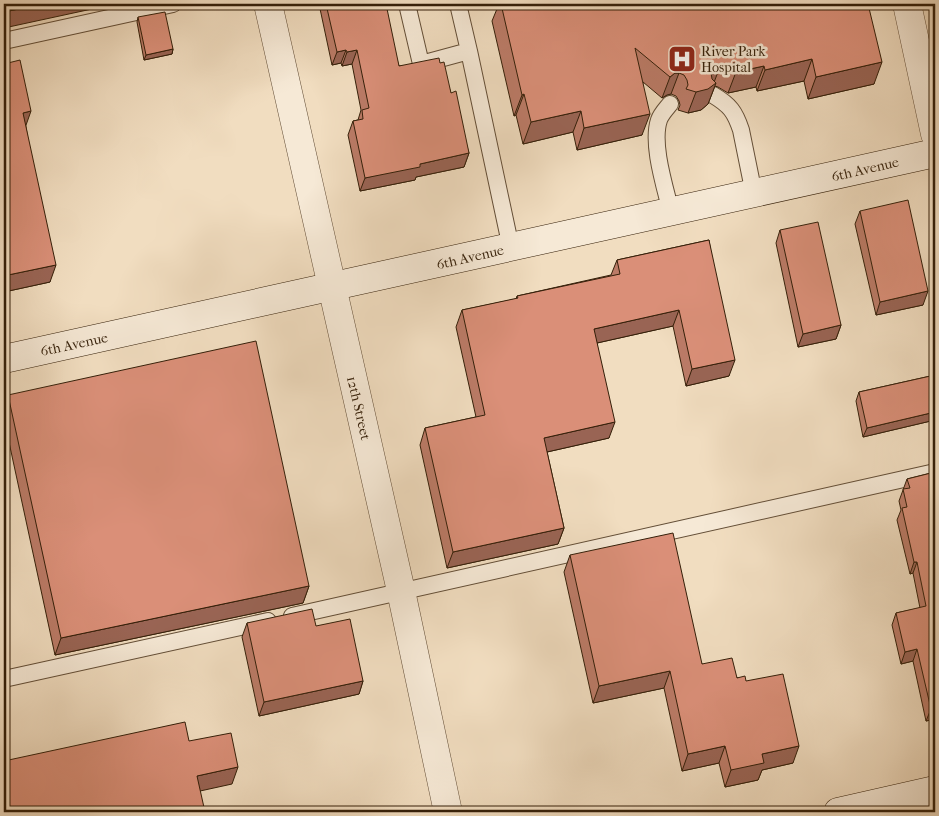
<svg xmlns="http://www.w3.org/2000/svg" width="939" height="816" font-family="'IM FELL French Canon',serif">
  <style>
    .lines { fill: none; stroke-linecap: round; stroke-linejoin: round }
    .lane-casing { stroke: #634e37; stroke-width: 18 }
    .street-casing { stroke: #634e37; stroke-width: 29 }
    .secondary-casing { stroke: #341f09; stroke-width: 29 }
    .lane { stroke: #f6e9d6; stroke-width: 16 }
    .street { stroke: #f6e9d6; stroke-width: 28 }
    .secondary { stroke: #f6e9d6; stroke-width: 28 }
    .wall { fill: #bb7b67; stroke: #341f09 }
    .shaded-wall { fill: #996454; stroke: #341f09 }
    .building { fill: #da8f78; stroke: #341f09 }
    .labels { text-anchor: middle; stroke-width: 5; stroke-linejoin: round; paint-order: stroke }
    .poi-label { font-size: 14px; fill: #341f09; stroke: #f6e9d6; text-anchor: start }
    .street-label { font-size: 14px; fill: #341f09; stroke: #f6e9d6 }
  </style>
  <rect width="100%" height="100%" fill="#f1ddc0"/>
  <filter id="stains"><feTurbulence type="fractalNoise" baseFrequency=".004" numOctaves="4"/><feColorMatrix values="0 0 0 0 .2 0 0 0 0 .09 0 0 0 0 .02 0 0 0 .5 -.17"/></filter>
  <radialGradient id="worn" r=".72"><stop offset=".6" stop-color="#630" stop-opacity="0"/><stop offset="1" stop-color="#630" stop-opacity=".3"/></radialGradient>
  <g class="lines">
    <defs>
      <path id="lane" d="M407 4 421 64 469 51 511 248
        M458 4 469 51
        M4 41 173 4
        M713 95C730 105 735 112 741 130L754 194
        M670 104C666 109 661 114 659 120 651 144 665 187 671 212
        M292 616 935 472
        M4 679 268 621"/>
      <path id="street" d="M268 4 401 591 448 812
        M907 4 935 134"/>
      <path id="secondary" d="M4 359 935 153
        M838 812 935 790"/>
    </defs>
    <use href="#lane" class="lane-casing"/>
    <use href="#street" class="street-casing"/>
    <use href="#secondary" class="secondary-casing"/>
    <use href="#lane" class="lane"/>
    <use href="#street" class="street"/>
    <use href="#secondary" class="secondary"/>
  </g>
  <path class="wall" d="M319 4H380L399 66 440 63 451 93 469 153 464 167 416 177 415 180 360 191 348 135 353 121 358 120 361 110 352 64 342 66 341 63 332 65Z
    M499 4H868L874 84 808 99 804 81 757 91 756 87 728 93 718 87 715 86 708 104 701 110 688 113 678 110 680 105 679 101 676 96 671 94 667 95 662 98 643 82 642 135 577 150 573 132 523 144 516 115 514 116 492 21Z
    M138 17 173 49 172 54 144 60 137 22Z
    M4 64 26 127 50 282 4 292Z
    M860 211 923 305 876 315 855 224Z
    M780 230 841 325 836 339 798 347 776 243Z
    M709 240 729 376 686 386 673 326 597 343 609 438 547 452 564 528 558 544 447 568 420 445 425 428 476 417 456 327 462 310 516 299 517 296 611 275 617 260Z
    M935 375V420L863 437 856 401 859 392Z
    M8 395 309 586 303 603 55 655 4 419V407Z
    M935 472V719L926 721 913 661 901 664 892 625 896 613 920 608 913 573 910 574 897 520 901 510 899 501 907 479Z
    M570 555 702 664 746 681 793 763 762 770 758 780 725 787 719 763 682 771 664 688 593 703 564 572Z
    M247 623 316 626 363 681 359 694 259 716 242 637Z"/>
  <path class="shaded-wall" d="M43 4H115L4 28V12Z
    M173 49 172 54 144 60 146 55Z
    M346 50 341 63 332 65 337 52Z
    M357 50 352 64 342 66 347 52Z
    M812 59 804 81 757 91 765 70Z
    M882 62 874 84 808 99 816 77Z
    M721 64 713 85 705 89 713 68 717 65Z
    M764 66 756 87 728 93 736 72Z
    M675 73H679L671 94 667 95 662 98 670 77Z
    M716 83 708 104 701 110 688 113 696 92Z
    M524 94 516 115 514 116 522 95Z
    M31 111 25 128 23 113Z
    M581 111 573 132 523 144 531 122Z
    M650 114 642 135 577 150 584 128Z
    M469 153 464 167 416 177 415 180 360 191 365 178 420 164Z
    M56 265 50 282 4 292V288L8 275Z
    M928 291 923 305 876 315 880 302Z
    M679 310 673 326 588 345 594 329Z
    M841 325 836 339 798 347 803 334Z
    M735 360 729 376 686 386 692 369Z
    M935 412V420L863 437 867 428Z
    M615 422 609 438 538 454 544 438Z
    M564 528 558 544 447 568 453 552Z
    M914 562H917L913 573 910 574Z
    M309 586 303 603 55 655 61 638Z
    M917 649 913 661 901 664 905 652Z
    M670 671 664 688 593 703 599 686Z
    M363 681 359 694 259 716 264 702Z
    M935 708V719L926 721 931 709Z
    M725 746 719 763 682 771 688 754Z
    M799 746 793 763 762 770 758 780 725 787 731 770 762 754Z
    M238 767 232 784 191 793 197 776Z"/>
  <path class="building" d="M4 4H43L4 12Z
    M326 4H386L399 66 439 58 440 63 444 62 451 93 456 91 469 153 420 164V167L365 178 353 121 363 119 362 110 369 108 357 50 347 52 346 50 337 52Z
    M501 4H868L882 62 816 77 812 59 765 70 764 66 736 72 726 65 721 64 717 65 713 68 711 73 712 79 716 83 708 89 696 92 686 89 688 85 687 80 684 75 679 73H675L670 77 635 48 650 114 584 128 581 111 531 122 524 94 522 95Z
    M165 12 173 49 146 55 138 17Z
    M20 60 31 111 23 113 56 265 8 275 4 255V64Z
    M908 200 928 291 880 302 860 211Z
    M818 222 841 325 803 334 780 230Z
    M709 240 735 360 692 369 679 310 594 329 615 422 544 438 564 528 453 552 425 428 485 415 462 310 518 298 517 296 620 274 617 260Z
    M256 341 309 586 61 638 8 395Z
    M935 375V412L867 428 859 392Z
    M935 472V708L931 709 917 649 905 652 896 613 926 606 917 562H914L902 508 907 507 903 489 910 488 907 479Z
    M673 533 702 664 732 658 737 678 745 676 746 681 783 674 799 746 762 754 764 763 731 770 725 746 688 754 670 671 599 686 570 555Z
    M312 609 316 626 350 619 363 681 264 702 247 623Z
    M185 722 189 741 231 733 238 767 197 776 205 812H4V761Z"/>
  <defs>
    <symbol id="hospital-square" viewBox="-11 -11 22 22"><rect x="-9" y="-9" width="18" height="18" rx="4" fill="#8f2418" stroke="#f6e9d6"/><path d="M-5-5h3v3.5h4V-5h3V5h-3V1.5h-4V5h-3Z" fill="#fff"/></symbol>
  </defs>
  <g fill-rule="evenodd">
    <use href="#hospital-square" x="666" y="43" width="32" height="32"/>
  </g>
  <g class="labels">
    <g class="poi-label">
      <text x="701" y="56">River Park<tspan x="701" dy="16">Hospital</tspan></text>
    </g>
    <g class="street-label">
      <text transform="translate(865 169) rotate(-13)" y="5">6th Avenue</text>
      <text transform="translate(470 257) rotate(-13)" y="5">6th Avenue</text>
      <text transform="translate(74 344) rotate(-12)" y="5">6th Avenue</text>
      <text transform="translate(359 408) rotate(77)" y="5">12th Street</text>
    </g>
  </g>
  <rect width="939" height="816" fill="none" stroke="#f1ddc0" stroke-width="20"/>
  <rect x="5" y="5" width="929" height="806" fill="none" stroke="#341f09" stroke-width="2.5"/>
  <rect x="10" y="10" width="919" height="796" fill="none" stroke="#341f09"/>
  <rect width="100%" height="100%" filter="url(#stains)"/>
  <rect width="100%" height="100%" fill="url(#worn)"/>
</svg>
